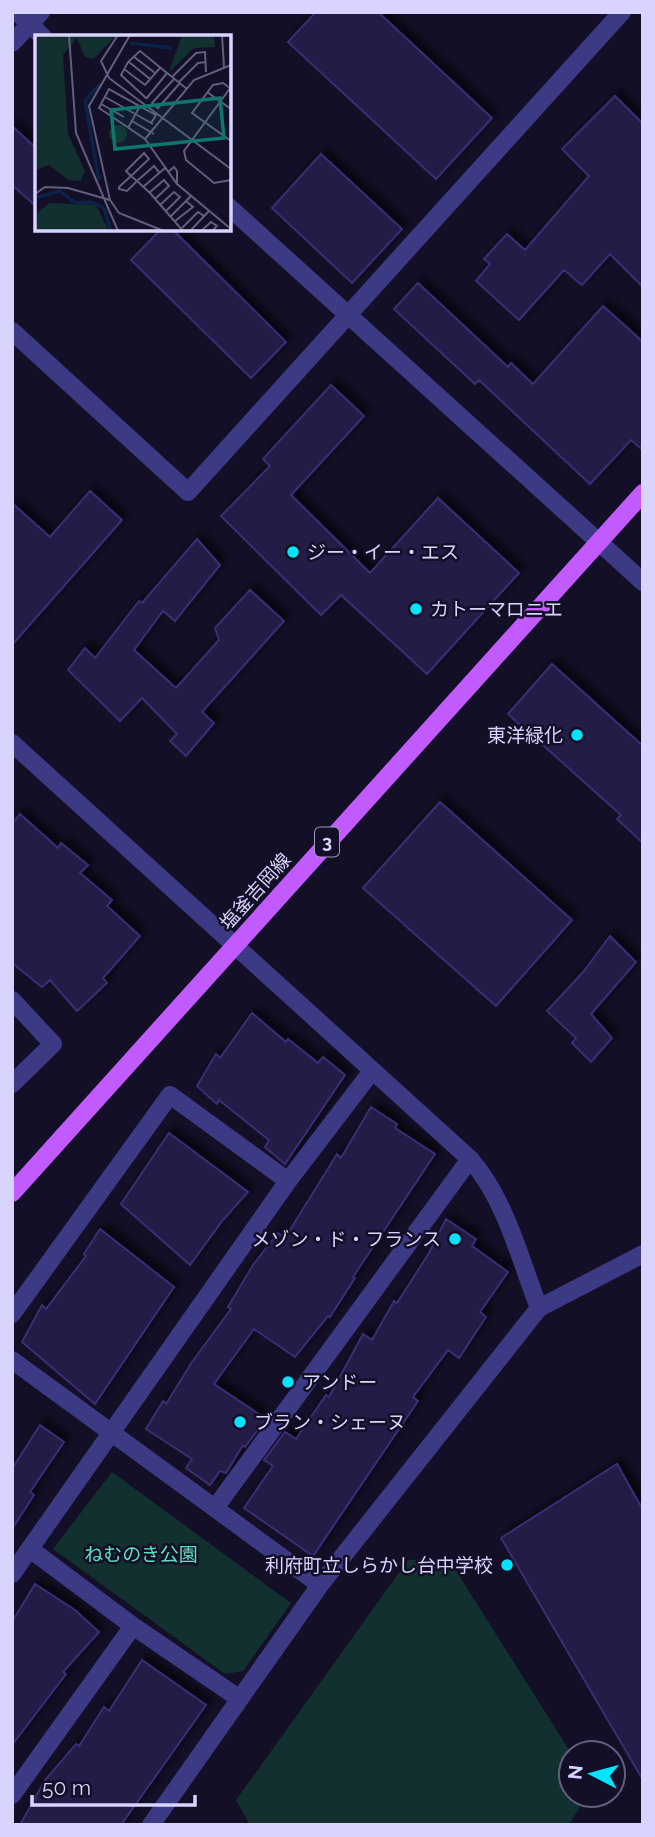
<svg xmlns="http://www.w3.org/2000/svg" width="655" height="1837" font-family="Raleway,'Noto Sans JP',sans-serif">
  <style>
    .green { fill: #12302f }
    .building { fill: #241b47; stroke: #3b2d73; stroke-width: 2; filter: url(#shadow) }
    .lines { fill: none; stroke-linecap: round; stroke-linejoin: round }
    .minor { stroke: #3d3a85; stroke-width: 18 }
    .tertiary { stroke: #3d3a85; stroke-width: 18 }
    .primary { stroke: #c25bff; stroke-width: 18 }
    .poi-dot { fill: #00e5ff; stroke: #130f26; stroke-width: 2.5 }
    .labels { text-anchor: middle; stroke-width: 5; stroke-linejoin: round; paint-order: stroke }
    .shield { fill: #130f26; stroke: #9e99be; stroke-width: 2 }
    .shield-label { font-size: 18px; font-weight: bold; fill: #d9d4ff }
    .poi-label { font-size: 19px; fill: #d9d4ff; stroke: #130f26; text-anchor: start }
    .street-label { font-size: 19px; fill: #d9d4ff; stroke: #130f26 }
    .park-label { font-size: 19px; fill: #5fe0c0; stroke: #130f26 }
    .inset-river { fill: none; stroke: #0c2248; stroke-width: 3.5 }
    .inset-road { fill: none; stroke: #625e7d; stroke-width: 2 }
    .view { fill: #0f766e; fill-opacity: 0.15; stroke: #0f766e; stroke-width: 3.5 }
    .inset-edge { fill: none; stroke: #d9d4ff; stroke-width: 3.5 }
  </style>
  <defs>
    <filter id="shadow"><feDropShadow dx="6" dy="-6" stdDeviation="3.5" flood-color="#0009"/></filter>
  </defs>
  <rect width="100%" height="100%" fill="#130f26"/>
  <path class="green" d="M112 1472 291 1603 243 1671 225 1674 53 1549Z
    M448 1558 571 1753V1795H587L569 1825H250L236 1800 408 1560Z"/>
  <path class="building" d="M316 12H378L492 118 436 179 288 42Z
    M615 96 643 124V287L610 254 582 285 564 270 519 320 476 281 490 264 484 259 507 234 525 250 589 176 562 149Z
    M12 126 37 149V207L12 185Z
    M321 154 402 229 352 283 272 208Z
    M161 229H172L286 342 251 378 131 260Z
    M418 283 508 367 511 363 533 384 603 306 643 342V450L631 440 590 484 479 380 475 384 394 309Z
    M331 385 364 416 291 495 370 573 438 498 519 573 427 674 341 595 321 615 221 516 270 466 263 459Z
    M90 491 122 520 12 645V503L50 537Z
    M197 539 220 565 175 621 163 611 134 650 176 688 219 640 215 628 250 590 284 621 202 712 214 723 186 756 170 741 177 734 142 698 120 721 68 670 85 648 95 658 139 601 142 603Z
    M552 664 643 746V843L617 819 621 815 508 714Z
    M440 802 572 920 496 1006 363 888Z
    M20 814 58 848 61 843 88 865 80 873 112 900 107 906 140 936 103 978 107 983 77 1011 50 980 42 987 12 963V824Z
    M610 936 636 962 591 1014 612 1038 591 1062 572 1043 576 1038 547 1011 584 971Z
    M252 1013 286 1042 288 1039 318 1063 323 1057 345 1075 285 1164 265 1147 269 1140 219 1100 217 1104 197 1086 216 1054 220 1058Z
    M371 1107 397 1124 395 1128 435 1154 353 1277 355 1278 330 1317 328 1316 295 1357 254 1329 214 1384 266 1419 245 1447 243 1445 226 1473 220 1471 210 1485 186 1468 192 1459 146 1429 163 1401 166 1404 192 1362 231 1309 228 1307 253 1265 278 1233 285 1238 337 1154 341 1158Z
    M169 1133 248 1192 223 1220 190 1265 121 1204Z
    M446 1219 476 1239 472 1246 508 1272 480 1312 486 1317 459 1358 448 1350 413 1397 418 1401 313 1556 244 1508 273 1466 264 1460 285 1432 296 1439 326 1395 329 1397 363 1334 372 1340 394 1301 397 1303 429 1253Z
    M100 1229 174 1287 95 1404 22 1342 42 1305 46 1309 86 1256 84 1254Z
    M40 1425 64 1442 30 1492 34 1495 12 1529V1469Z
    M617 1464 643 1510V1780L501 1538Z
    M35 1584 75 1610 99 1632 63 1672 66 1674 12 1745V1622Z
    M142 1660 206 1705 121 1825H20L45 1780 76 1744 79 1746 104 1707 109 1711Z"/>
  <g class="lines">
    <path class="minor" d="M12 43 41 12
      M12 331 188 492 622 12
      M12 1000 53 1044 12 1084
      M12 1314 170 1095 288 1181
      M12 1360 320 1585
      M215 1508 470 1159
      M30 1549 133 1626 240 1699
      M12 1574 288 1181 372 1071
      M12 1795 133 1626
      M151 1825 320 1585 539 1308 643 1254"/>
    <path class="tertiary" d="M17 12 43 37
      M229 207 643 582
      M12 743 470 1159C505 1198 520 1259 539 1308"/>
    <path class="primary" d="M12 1193 643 493"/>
  </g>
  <g class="poi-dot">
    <circle cx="293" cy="552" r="7"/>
    <circle cx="416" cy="609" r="7"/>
    <circle cx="577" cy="735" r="7"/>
    <circle cx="455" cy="1239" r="7"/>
    <circle cx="288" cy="1382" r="7"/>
    <circle cx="240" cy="1422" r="7"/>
    <circle cx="507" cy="1565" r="7"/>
  </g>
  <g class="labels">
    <rect class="shield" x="315" y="827.5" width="24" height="29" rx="5"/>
    <g class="shield-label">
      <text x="327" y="848">3</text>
    </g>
    <g class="poi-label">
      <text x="307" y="559">ジー・イー・エス</text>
      <text x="430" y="616">カトーマロニエ</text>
      <text x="563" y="742" text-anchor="end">東洋緑化</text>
      <text x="441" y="1246" text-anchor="end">メゾン・ド・フランス</text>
      <text x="302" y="1389">アンドー</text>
      <text x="254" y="1429">ブラン・シェーヌ</text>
      <text x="493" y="1572" text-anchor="end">利府町立しらかし台中学校</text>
    </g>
    <g class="street-label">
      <text transform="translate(255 891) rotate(-48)" y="7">塩釜吉岡線</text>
    </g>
    <g class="park-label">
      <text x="141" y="1561">ねむのき公園</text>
    </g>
  </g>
  <g transform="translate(35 35)">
    <rect width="196" height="196" fill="#130f26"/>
    <path d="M0 0H82L58 24 50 22 42 3 28 20 33 99 50 136 45 146 34 145 14 130 0 135ZM147 0H179L180 12 159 13 134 37ZM74 99a9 9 0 1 1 18 0a9 9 0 1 1-18 0ZM14 168 61 170 74 196H0V180Z" fill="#12302f"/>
    <path class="inset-river" d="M95 8 137 13M64 145 50 66 65 49M0 163 25 156 40 168 56 167 69 173M69 173 76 196"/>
    <path class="inset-road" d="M34 0 41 98 83 196M187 0 189 32M98 21 120 38M94 27 115 44M89 34 110 50 125 33M137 42 161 18 170 17 171 37M74 43 196 134M74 43 66 26 83 0M139 44 117 68 123 73 145 48M144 47 163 28 171 27M196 52 149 116 151 125 179 148 196 145M195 53 188 48 178 50 157 78 196 106M172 57 196 74M70 62 118 89M111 63 86 40 93 27 105 16 132 38M111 64 132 38 152 54M66 69 89 82M97 86 119 99M116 88 121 80 74 54 64 73 110 104 142 149 196 194M93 93 105 71M110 104 159 45 196 30M124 137 119 131 102 146 92 156 84 154V152L96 141 114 124 109 118 91 136 96 141 102 146 115 158 148 196M133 137 139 132 142 136V149M108 152 130 133M114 158 129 145 134 151 120 164M0 159 10 152 33 153 75 165 54 71 95 0M75 165 84 178 129 196M125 170 139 157 145 162 131 176M136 181 156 161M140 186 158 172 151 166M147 193 163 177 169 181M155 196 174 176M166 196 176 187 182 191 177 196"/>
    <path class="view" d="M185 63 189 103 80 114 76 75Z"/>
    <rect width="196" height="196" class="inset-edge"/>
  </g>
  <rect width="655" height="1837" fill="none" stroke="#d9d4ff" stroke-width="28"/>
  <g transform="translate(592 1774) rotate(276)"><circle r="33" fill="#130f26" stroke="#625e7d" stroke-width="2"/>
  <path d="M0-5L12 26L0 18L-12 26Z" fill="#00e5ff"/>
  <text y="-10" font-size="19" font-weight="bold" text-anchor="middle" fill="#d9d4ff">N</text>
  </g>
  <path d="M32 1795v10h163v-10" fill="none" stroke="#d9d4ff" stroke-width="3.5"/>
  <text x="42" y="1795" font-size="21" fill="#d9d4ff" stroke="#130f26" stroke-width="5" paint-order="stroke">50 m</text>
</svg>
